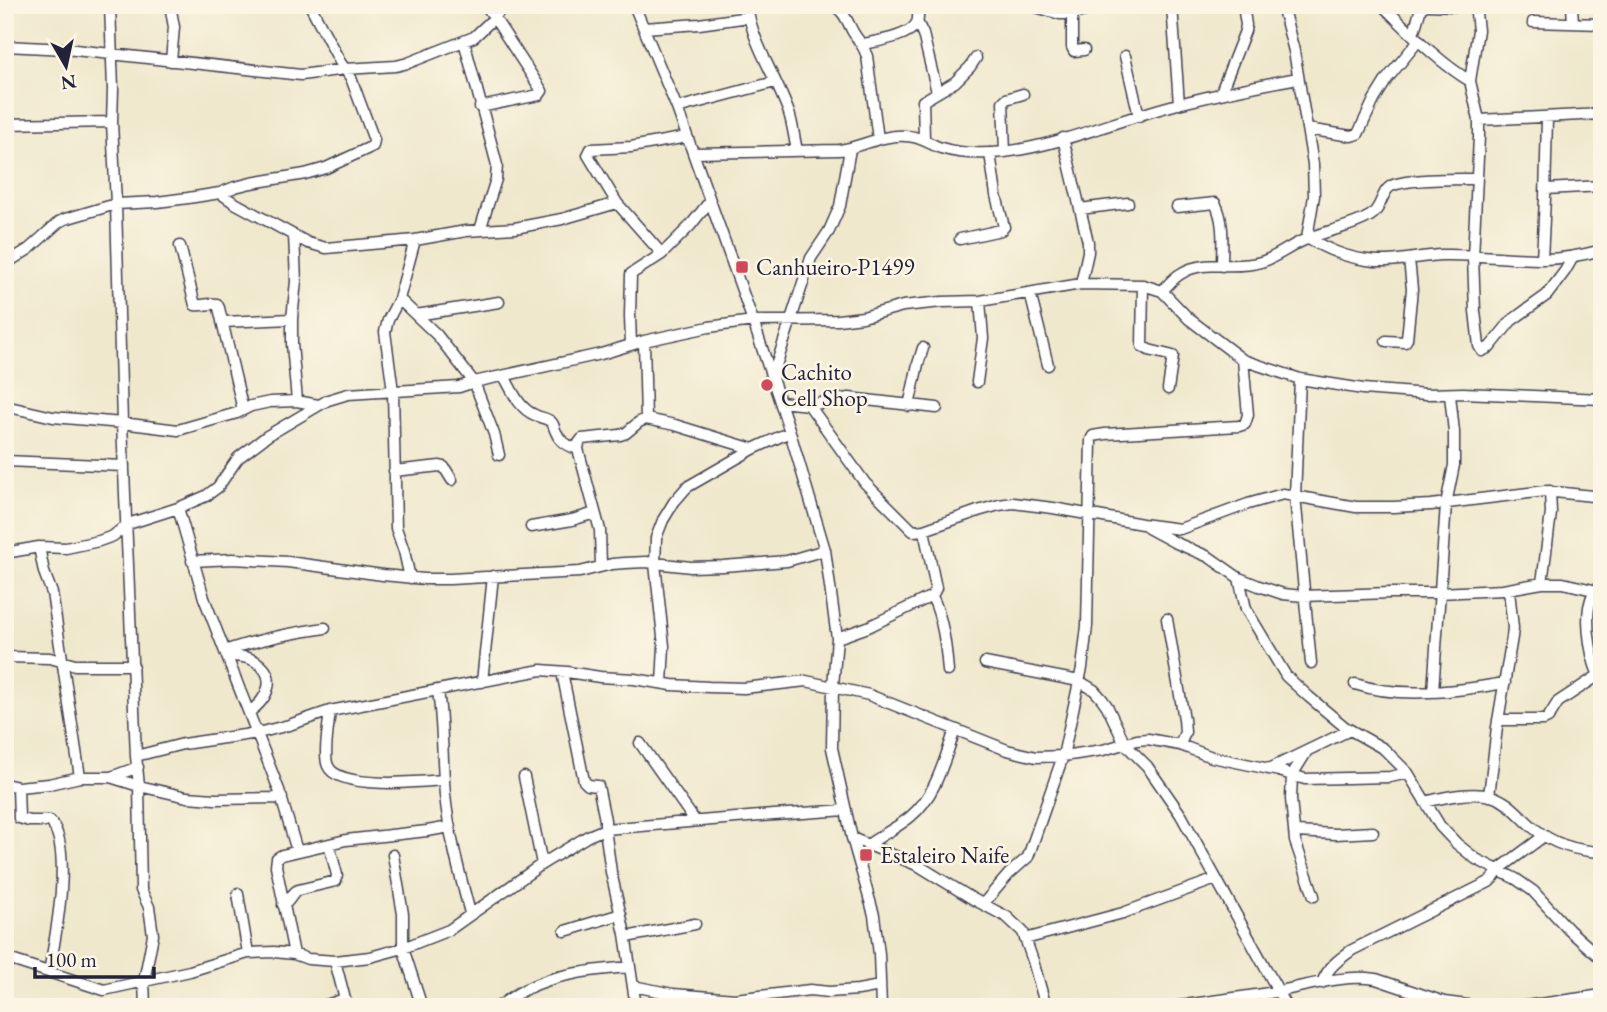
<svg xmlns="http://www.w3.org/2000/svg" width="1607" height="1012" font-family="'EB Garamond',serif">
  <style>
    .lines { fill: none; stroke-linecap: round; stroke-linejoin: round }
    .minor-casing { stroke: #414051; stroke-width: 13 }
    .minor { stroke: #fff; stroke-width: 10 }
    .poi-dot { fill: #d1495b; stroke: #fcf5e5; stroke-width: 2.5 }
    .labels { text-anchor: middle; stroke-width: 5; stroke-linejoin: round; paint-order: stroke }
    .poi-label { font-size: 23px; fill: #22223b; stroke: #fcf5e5; text-anchor: start }
  </style>
  <rect width="100%" height="100%" fill="#fcf5e5"/>
  <filter id="ink" filterUnits="userSpaceOnUse"><feTurbulence type="fractalNoise" baseFrequency=".0143" numOctaves="2"/><feDisplacementMap in="SourceGraphic" scale="14" xChannelSelector="R" yChannelSelector="G"/><feConvolveMatrix kernelMatrix="1 2 1 2 8 2 1 2 1" color-interpolation-filters="sRGB"/></filter>
  <filter id="wash" filterUnits="userSpaceOnUse"><feTurbulence type="fractalNoise" baseFrequency=".00686" numOctaves="4" result="noise"/><feDisplacementMap in="SourceGraphic" scale="28" xChannelSelector="R" yChannelSelector="G"/><feGaussianBlur stdDeviation="1.57" result="paint"/><feColorMatrix in="noise" values="0 0 0 0 0 0 0 0 0 0 0 0 0 0 0 0 0 1.4 0 .05"/><feComposite in="paint" operator="in"/></filter>
  <g filter="url(#wash)">
    <rect width="100%" height="100%" fill="#efe8cc"/>
  </g>
  <g filter="url(#ink)">
    <g class="lines">
      <defs>
        <path id="minor" d="M110 5 113 89 112 122 116 204 122 423 136 756 139 786 141 890 149 907 153 935 144 981 145 1007
          M170 5 174 27 171 61
          M634 5 677 108 753 321 790 432 825 550 837 638 833 686 832 748 852 838 874 915 879 954 881 1007
          M747 5C752 44 776 76 789 113 793 125 794 138 797 150
          M833 5C844 11 847 21 853 32 859 42 863 44 867 56L878 139
          M1029 5 1060 14H1072L1112 5
          M1172 5 1179 104
          M1282 5 1294 51 1313 164 1314 196 1307 238C1327 249 1344 257 1367 260 1392 264 1417 256 1442 255 1476 254 1510 259 1544 259 1563 259 1583 255 1602 250
          M1382 5C1410 32 1437 61 1470 81
          M1429 5 1455 6
          M1475 5 1478 30 1470 81 1479 120V137L1473 257 1475 311 1479 346 1482 351 1490 347 1511 321 1547 295 1565 271 1573 257
          M1572 5 1573 23
          M1072 14V47L1074 51 1084 50
          M917 22 923 34 937 92
          M1533 22 1602 24
          M644 28 699 24 749 17
          M1413 35 1421 8 1426 5
          M464 41 497 165 496 179 480 230
          M863 44C878 41 909 37 917 23 919 18 918 11 918 5
          M5 46 66 49 301 75 345 69 396 66 408 63 474 37 494 18 504 5
          M1125 56 1139 116
          M1221 92 1245 31 1246 25 1243 5
          M480 107 539 95 542 91 486 5
          M677 108 775 82
          M1479 120 1602 114
          M5 124 112 122
          M1307 129 1351 136 1358 134 1374 100 1387 79 1419 40
          M1063 138 1088 242V252L1081 284
          M924 139 923 101 955 82 970 67 976 58
          M1005 152 1003 102 1006 99 1023 94
          M693 153 839 150C862 147 882 134 906 136 920 136 929 144 941 148 960 154 985 154 1004 152 1062 145 1122 118 1178 104 1218 94 1258 85 1298 78
          M1546 189 1602 186
          M220 193 233 202 308 243 326 248 415 240 466 231 515 228 562 219 617 203
          M1177 207 1215 203C1225 221 1222 246 1222 266
          M1080 209 1128 203
          M294 235 296 281 292 319V344L297 401 318 405
          M960 239 1001 230 1004 227 996 195 990 153
          M180 246 195 305C203 306 209 303 217 304L219 308 243 410
          M662 254 617 203 588 155 591 149 631 147 687 137
          M1542 259 1545 198 1547 118
          M5 264 29 249 59 222 65 219 116 204 157 202 188 198 220 193 235 187 251 183 305 174 326 168 373 146 374 140 351 78 340 62 310 5
          M1143 285 1142 346 1149 350 1173 356 1168 389
          M1162 291C1168 285 1174 277 1182 273 1203 259 1237 270 1261 262 1278 257 1292 244 1309 238 1329 230 1352 227 1370 216 1382 209 1381 192 1391 186 1408 178 1457 179 1477 179
          M1030 293 1048 365
          M399 299 437 335 474 382 494 434 499 455
          M416 315 499 302
          M222 322 292 319
          M644 341 646 419
          M1386 341 1405 342 1407 339 1412 289 1409 259
          M631 345 630 316 631 274 662 254 690 226 710 201
          M504 376C512 390 519 409 535 415 540 418 548 418 551 422 554 424 554 429 556 432 560 442 568 446 578 449
          M772 378 811 258 829 231 840 206 850 149
          M1300 379 1295 496 1311 663
          M977 382 983 338 980 301
          M780 402 809 405 849 398 937 408
          M809 405 865 483 913 531 924 530 978 511 999 505 1013 503 1053 508 1142 524 1180 529 1248 504 1283 494 1356 507H1393L1431 505 1545 491 1602 497
          M5 406 53 417 122 423 178 430 237 413 251 406 270 402 297 401
          M909 406 918 364 923 348
          M5 461 124 466
          M394 471 440 466 444 467 452 480
          M178 508 204 598 279 790 297 851
          M531 527 572 520 595 513
          M1148 528 1174 542 1209 557 1239 578 1259 586 1283 594 1303 596 1390 593H1439L1503 590 1542 583H1563L1602 592
          M39 547 44 572 52 593 80 777
          M5 553 39 547 66 548 99 541 113 536 128 524 178 508 206 496 218 487 238 458 267 436 328 400 348 394 459 387 474 382 601 354 644 341 709 327 753 321 838 320 863 317 903 306 942 302 980 301 1081 284 1143 285 1162 291 1189 319 1243 360 1300 379 1363 389 1427 394 1463 393 1602 399
          M192 561 233 559 288 562 383 575 424 579H450L580 572 612 564 625 563 646 562 691 567 723 566 787 561 825 550
          M601 566 600 530 578 449 579 443 582 439 620 435 626 433 639 422 646 419 675 425 753 449
          M410 578 404 551 396 528 393 391 385 332 388 320 399 299 415 240
          M1239 578 1246 609 1286 676 1309 697 1345 727 1384 749 1408 773 1440 826 1457 844 1476 859 1516 879 1533 891 1569 930 1602 959
          M1542 583 1551 513 1550 491
          M1594 591C1592 596 1590 602 1589 607 1586 627 1591 662 1601 679
          M932 596C943 619 946 646 948 671
          M1167 619 1184 719 1185 732 1180 745
          M837 638 868 627 932 596 936 588 924 530
          M225 651C258 639 291 633 325 628
          M227 656C236 656 247 656 255 661 279 676 268 699 249 712
          M5 657 50 658 75 665H133
          M985 663 1079 681 1094 690 1102 699 1107 706 1125 744 1147 766 1181 815 1287 1007
          M562 672 584 781 588 785 598 786 605 820V829L611 872 625 934 636 1007
          M482 682 493 576
          M662 683 664 646 655 564 656 538 663 520 674 502 687 487 753 449 790 432
          M1355 684C1400 699 1458 691 1505 683
          M438 691C443 725 442 760 445 795 449 835 460 875 470 913
          M1433 691 1446 504 1454 465V432L1450 395
          M330 711C329 722 323 756 328 766 338 790 422 782 444 780
          M1498 720H1544L1548 718 1558 702 1599 675
          M640 743 695 821
          M1307 751 1292 775 1291 799 1295 841 1314 896
          M136 756 183 744 258 733 289 725 330 711 541 670 567 672 600 677 634 679 672 685 709 687 744 688 806 681 869 695 1007 750 1036 757 1063 756 1103 750 1137 740 1148 739 1180 745 1212 757 1279 771 1305 779 1390 777 1408 773
          M1269 769 1350 730
          M111 777 138 767
          M524 777 542 864
          M5 784 18 787 49 784 80 777H110L139 786 187 797 215 799 282 798
          M18 787 19 818 29 821H50C74 846 55 940 49 972
          M1489 796 1497 727 1512 637 1513 628 1509 590
          M1425 802C1445 797 1471 791 1491 796 1510 801 1520 817 1535 829 1553 844 1578 851 1602 852
          M1295 832 1336 834 1373 832
          M852 838 919 866 973 899 1007 917 1023 932 1033 961 1046 1007
          M869 844C882 835 898 827 910 817 936 796 944 760 955 730
          M393 855 403 914V948L422 1007
          M238 894 248 953
          M983 904 1009 874 1028 857 1063 756 1082 668 1087 626 1091 440 1093 436 1105 434 1239 426 1245 424 1248 415 1243 360
          M283 905C291 901 291 893 298 890L336 881 337 875 329 844
          M565 931 621 914
          M626 937 695 924
          M1025 939 1123 913 1216 879
          M294 954 276 866 277 858 282 855 346 840 427 831 450 827
          M5 958 104 990 190 971 248 953 274 952 294 954 308 959 335 961 370 957 403 948 449 930 542 864 588 836 605 829 760 816 846 810
          M335 961 347 1007
          M1322 983C1328 967 1338 960 1352 950L1489 882 1495 876 1498 870 1544 836
          M633 986 673 994 735 999 810 990 829 992 858 990 880 986
          M320 1007 345 999
          M498 1007C507 1001 517 993 526 989 558 973 595 970 630 967
          M1173 1007C1207 1001 1241 998 1275 992 1308 986 1343 974 1376 979L1444 1002 1482 1007
          M1519 1007 1602 995"/>
      </defs>
      <use href="#minor" class="minor-casing"/>
      <use href="#minor" class="minor"/>
    </g>
  </g>
  <g class="poi-dot">
    <rect x="735" y="260" width="14" height="14" rx="3.5"/>
    <circle cx="767" cy="385" r="7"/>
    <rect x="859" y="848" width="14" height="14" rx="3.5"/>
  </g>
  <g class="labels">
    <g class="poi-label">
      <text x="756" y="275">Canhueiro-P1499</text>
      <text x="781" y="380">Cachito<tspan x="781" dy="26">Cell Shop</tspan></text>
      <text x="880" y="863">Estaleiro Naife</text>
    </g>
  </g>
  <rect width="1607" height="1012" fill="none" stroke="#fcf5e5" stroke-width="28"/>
  <g transform="translate(66 66) rotate(171)" stroke="#fcf5e5" stroke-width="5" paint-order="stroke">
  <path d="M0-5L12 26L0 18L-12 26Z" fill="#22223b"/>
  <text y="-10" font-size="19" font-weight="bold" text-anchor="middle" fill="#22223b">N</text>
  </g>
  <path d="M35 967v10h119v-10" fill="none" stroke="#22223b" stroke-width="3.5"/>
  <text x="46" y="967" font-size="21" fill="#22223b" stroke="#fcf5e5" stroke-width="5" paint-order="stroke">100 m</text>
</svg>
